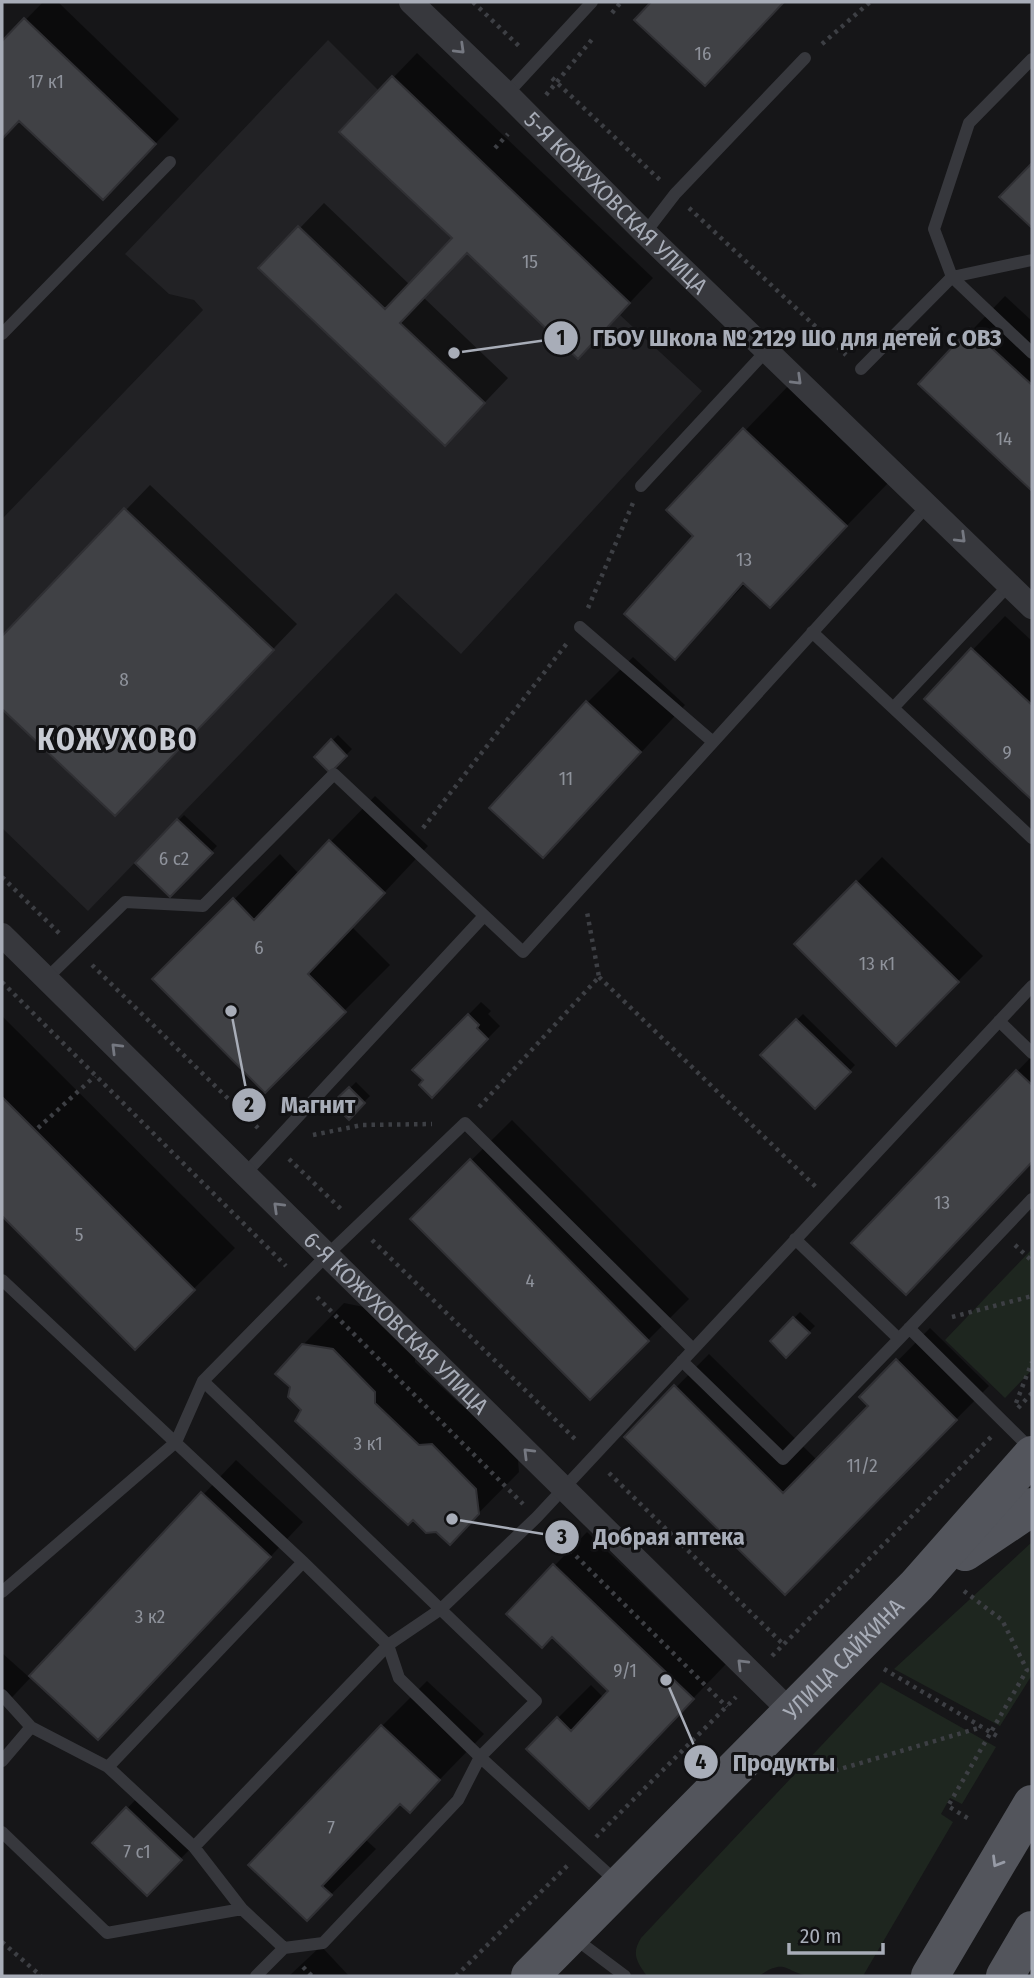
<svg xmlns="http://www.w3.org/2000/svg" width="1034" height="1978" font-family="'Fira Sans Condensed',sans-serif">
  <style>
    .built { fill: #222225 }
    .green { fill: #1e261f }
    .shadow { fill: #0007 }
    .building { fill: #404145; stroke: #303034; stroke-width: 2 }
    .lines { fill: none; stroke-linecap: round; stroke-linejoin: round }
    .path { stroke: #3d3f44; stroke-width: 4.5; stroke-dasharray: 3.5 5; stroke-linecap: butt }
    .service { stroke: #37383d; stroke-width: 12 }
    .minor { stroke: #37383d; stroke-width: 24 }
    .primary { stroke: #53555c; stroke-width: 38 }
    .oneway { stroke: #757881 }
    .oneway2 { stroke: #979ba6 }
    .labels { text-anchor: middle; stroke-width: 6; stroke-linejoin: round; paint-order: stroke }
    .number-label { font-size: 19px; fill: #8e929b }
    .street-label { font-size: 23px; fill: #a8adb8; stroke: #111113 }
    .district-label { font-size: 30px; font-weight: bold; letter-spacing: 2px; fill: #c9ccd4; stroke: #111113 }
    .leader { fill: none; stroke: #a8adb8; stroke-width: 2.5 }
    .callout-dot { fill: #a8adb8; stroke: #111113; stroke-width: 2.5 }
    .mark-label { font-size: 21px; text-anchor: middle; font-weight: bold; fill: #111 }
    .callout-label { font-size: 24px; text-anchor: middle; font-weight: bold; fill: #a8adb8; stroke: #111113; stroke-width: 6; stroke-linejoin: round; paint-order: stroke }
  </style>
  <rect width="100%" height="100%" fill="#161618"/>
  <path class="built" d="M328 40 378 90 392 76 630 303 620 315 702 391 461 654 396 593 88 911 2 828V519L203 310 194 300 169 294 125 254Z"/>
  <path class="green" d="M1032 1249V1370L1005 1398 945 1340Z
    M1032 1542V1675L1000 1726 894 1669Z
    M881 1682 996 1747 962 1804 950 1798 941 1814 953 1822 863 1976C846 1976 828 1978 811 1976 786 1974 787 1956 759 1976H647C637 1962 631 1954 641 1938Z"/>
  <path class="shadow" d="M43 2H58L179 119 127 173 20 119 2 137V44Z
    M653 2H784L705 84 636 20Z
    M417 53 653 278 602 332 467 251 423 297 508 378 469 419 300 228 324 203 410 285 454 238 393 78Z
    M1005 296 1032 321V488L920 384Z
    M790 384 891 480 770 605 746 583 675 657 696 535 669 510Z
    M150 485 297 624 115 814 2 706V639Z
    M1005 616 1032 641V798L926 699Z
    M633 657 685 705 588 810 543 856 587 703Z
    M338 735 352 749 330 771 316 757Z
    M375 796 428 846 352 927 390 965 265 1090 154 979 280 854 299 874Z
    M184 815 217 846 170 895 137 863Z
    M882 857 983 956 896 1043 796 944Z
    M481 1002 491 1011 488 1014 500 1026 432 1095 426 1080 414 1070Z
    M803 1014 855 1065 814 1107 762 1055Z
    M2 1016 235 1248 135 1347 2 1214Z
    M1032 1056V1162L947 1252 854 1243Z
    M356 1082 370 1096 349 1117 335 1103Z
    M512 1120 689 1299 590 1398 412 1219Z
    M344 1303 374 1309 415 1350V1362L460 1404H473L517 1448 519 1472 450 1542 304 1410 303 1345Z
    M800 1312 815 1326 786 1355 772 1341Z
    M930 1328 989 1386 818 1559 627 1437 709 1354 817 1460 871 1406 862 1397Z
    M236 1460 303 1522 131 1705 98 1738 32 1676 2 1708V1653L30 1678Z
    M587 1532 726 1664 589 1807 558 1718 591 1685 604 1698 611 1691 553 1635 508 1614Z
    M427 1681 484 1734 410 1810 401 1802 366 1840 376 1849 307 1919 382 1726Z
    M140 1795 193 1846 147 1893 94 1843Z
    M321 1946 349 1976H289Z"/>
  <path class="building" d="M651 2H784L705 86 634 20Z
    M24 18 156 144 103 200 19 121 2 139V41Z
    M392 76 630 303 578 359 467 253 400 323 485 403 445 446 258 268 298 226 385 309 452 238 339 132Z
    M1032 163V228L999 197Z
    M970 328 1032 385V491L918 384Z
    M743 428 847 526 770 608 743 583 675 660 624 614 693 536 666 510Z
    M124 508 274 650 115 816 2 709V636Z
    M971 648 1032 705V800L924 699Z
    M586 701 641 752 543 858 489 808Z
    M331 739 347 756 330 773 314 757Z
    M177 819 213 853 170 897 135 863Z
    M329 840 385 893 308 974 346 1012 265 1093 152 979 233 898 254 920Z
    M856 881 959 982 896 1046 794 944Z
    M468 1014 479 1025 477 1028 488 1039 432 1098 419 1085 423 1080 412 1070Z
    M796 1019 851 1072 815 1109 760 1055Z
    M1016 1070 1032 1085V1162L906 1295 851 1243Z
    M349 1087 365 1103 349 1120 332 1103Z
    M2 1097 195 1290 135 1350 2 1216Z
    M470 1159 649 1341 590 1400 410 1219Z
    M793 1317 810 1333 786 1358 770 1341Z
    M302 1344 333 1349 375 1392V1403L419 1445 432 1444 476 1489 479 1514 450 1545 436 1532 426 1533 413 1520 408 1525 295 1421 301 1410 288 1397 290 1387 275 1374Z
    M896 1359 957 1420 785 1595 624 1437 674 1385 783 1493 868 1406 859 1397Z
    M201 1492 271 1557 98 1740 29 1676Z
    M553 1564 694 1699 589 1809 526 1749 557 1717 571 1731 608 1691 552 1637 542 1648 506 1614Z
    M381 1725 440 1780 410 1813 400 1804 322 1886 332 1895 307 1921 248 1865Z
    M126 1807 182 1860 147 1896 92 1843Z"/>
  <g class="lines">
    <path class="path" d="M473 2 520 47
      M612 13 621 2
      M822 44 870 2
      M552 78 660 180
      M546 95 594 37
      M495 148 508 134
      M689 208 846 355
      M588 608 633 503
      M423 828 568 642
      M2 877 61 935
      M92 965 258 1128
      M599 977 817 1188
      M2 982 286 1266
      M479 1107 599 977 587 912
      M38 1128 95 1076
      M313 1135 362 1125 432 1124
      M289 1159 343 1211
      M372 1240 578 1442
      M1015 1245 1032 1261
      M317 1297 523 1504
      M952 1317 1032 1296
      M1016 1403 1032 1362
      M1018 1408 1032 1393
      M609 1473 783 1644
      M552 1532 727 1707
      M964 1591 1002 1620 1027 1670 948 1806 969 1819
      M772 1656 991 1437
      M884 1669 997 1736
      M793 1763 837 1770 982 1727
      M596 1837 736 1697
      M2 1942 41 1976
      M303 1967 312 1976
      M2 1976H3
      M456 1976 568 1865"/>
    <path class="service" d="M1032 59 969 123 934 229 952 277 1032 260
      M507 94 592 2
      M645 233 675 194 805 58
      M2 334 170 162
      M861 369 952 277 1032 353
      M641 486 767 350
      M580 627 713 742
      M812 632 1032 838
      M893 708 1009 585
      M46 979 125 902 203 906 334 774 523 952 927 506
      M999 1021 1032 1053
      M245 1174 484 916
      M2 1280 303 1562 388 1645 399 1678 480 1757 458 1800 323 1943 284 1948
      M909 1328 1032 1450
      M899 1339 1032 1199
      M682 1361 783 1459 899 1339 795 1239
      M203 1381 536 1701 480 1757 618 1883
      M2 1592 176 1442 203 1381 327 1255 465 1123 693 1349
      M2 1695 31 1727 2 1761
      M31 1727 108 1767 194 1847
      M108 1767 303 1562
      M2 1832 107 1933 242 1909 194 1847 388 1645 441 1609 537 1517 1032 986
      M242 1909 284 1948 256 1976
      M573 1937 625 1976"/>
    <g class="minor">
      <path id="s1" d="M411 2 507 94 645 233 1032 607"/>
      <path id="s2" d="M2 935 791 1712"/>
    </g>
    <g class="primary">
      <path d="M965 1552 1032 1507"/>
      <path id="s3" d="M530 1976 917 1585 1032 1455"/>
      <path d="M930 1976 1032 1804"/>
      <path d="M1005 1976 1032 1930"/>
    </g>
  </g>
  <defs><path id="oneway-chevron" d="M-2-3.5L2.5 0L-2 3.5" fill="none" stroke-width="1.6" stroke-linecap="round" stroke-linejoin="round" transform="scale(1.75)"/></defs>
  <g class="oneway">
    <use href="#oneway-chevron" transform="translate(460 49) rotate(44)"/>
    <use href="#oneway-chevron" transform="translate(797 380) rotate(44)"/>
    <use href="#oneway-chevron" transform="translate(961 538) rotate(44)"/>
    <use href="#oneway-chevron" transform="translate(116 1048) rotate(-135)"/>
    <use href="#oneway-chevron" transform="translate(278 1207) rotate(-136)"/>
    <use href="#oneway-chevron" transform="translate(528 1453) rotate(-135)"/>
    <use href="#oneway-chevron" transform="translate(742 1664) rotate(-135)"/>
  </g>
  <use class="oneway2" href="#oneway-chevron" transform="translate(997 1862) rotate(121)"/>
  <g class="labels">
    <g class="number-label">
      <text x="703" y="60">16</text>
      <text x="46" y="88">17 к1</text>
      <text x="530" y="268">15</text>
      <text x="1004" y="445">14</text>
      <text x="744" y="566">13</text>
      <text x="124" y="686">8</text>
      <text x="1007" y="759">9</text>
      <text x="566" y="785">11</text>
      <text x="174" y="865">6 с2</text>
      <text x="259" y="954">6</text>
      <text x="877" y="970">13 к1</text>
      <text x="942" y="1209">13</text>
      <text x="79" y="1241">5</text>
      <text x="530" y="1287">4</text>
      <text x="368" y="1450">3 к1</text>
      <text x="862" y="1472">11/2</text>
      <text x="150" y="1623">3 к2</text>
      <text x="625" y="1677">9/1</text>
      <text x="331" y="1834">7</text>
      <text x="137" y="1858">7 с1</text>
    </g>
    <g class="street-label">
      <text dy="8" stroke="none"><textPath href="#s1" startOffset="287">5-Я КОЖУХОВСКАЯ УЛИЦА</textPath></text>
      <text dy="8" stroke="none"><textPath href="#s2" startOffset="553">6-Я КОЖУХОВСКАЯ УЛИЦА</textPath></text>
      <text dy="8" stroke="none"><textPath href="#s3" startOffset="446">УЛИЦА САЙКИНА</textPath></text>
    </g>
    <g class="district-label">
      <text x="118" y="750">КОЖУХОВО</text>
    </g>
  </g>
  <path class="leader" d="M454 353L561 338M231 1011L249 1105M452 1519L562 1537M666 1680L701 1762"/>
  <g class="callout-dot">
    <circle cx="454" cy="353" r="7"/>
    <circle cx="231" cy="1011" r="7"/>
    <circle cx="452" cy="1519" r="7"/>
    <circle cx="666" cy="1680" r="7"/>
    <circle cx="561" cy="338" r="18"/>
    <circle cx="249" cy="1105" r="18"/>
    <circle cx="562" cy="1537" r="18"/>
    <circle cx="701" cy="1762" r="18"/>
  </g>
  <g class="mark-label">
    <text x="561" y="345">1</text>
    <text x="249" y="1112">2</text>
    <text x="562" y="1544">3</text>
    <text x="701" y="1769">4</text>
  </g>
  <g class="callout-label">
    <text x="797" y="346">ГБОУ Школа № 2129 ШО для детей с ОВЗ</text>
    <text x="318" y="1113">Магнит</text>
    <text x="669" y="1545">Добрая аптека</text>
    <text x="784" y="1771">Продукты</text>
  </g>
  <rect width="1034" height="1978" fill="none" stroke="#a8adb8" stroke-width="7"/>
  <path d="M789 1943v10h94v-10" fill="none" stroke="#a8adb8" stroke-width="3.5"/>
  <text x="800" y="1943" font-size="21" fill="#a8adb8" stroke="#111113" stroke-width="5" paint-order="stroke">20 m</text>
</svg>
